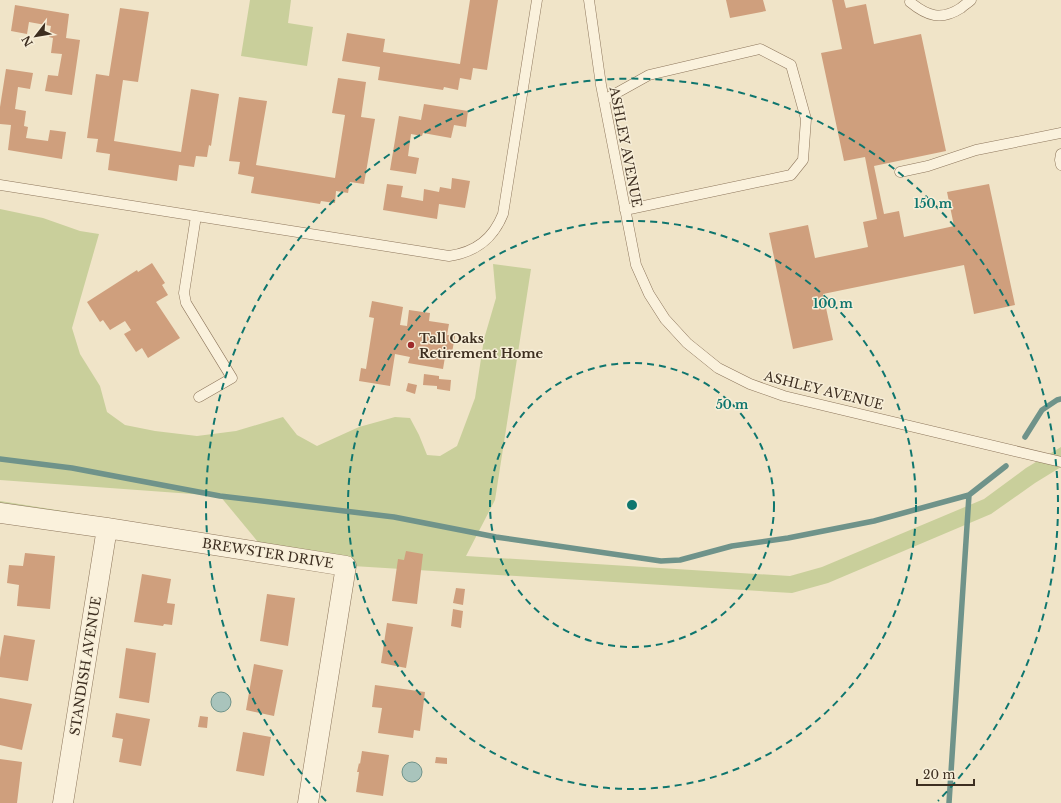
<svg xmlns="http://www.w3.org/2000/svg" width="1061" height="803" font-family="'Libre Baskerville',serif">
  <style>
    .green { fill: #c9cf9b }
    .water { fill: #a9c4bc; stroke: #6f938a }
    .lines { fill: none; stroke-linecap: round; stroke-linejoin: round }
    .stream { stroke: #6f938a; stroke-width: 5.5 }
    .building { fill: #cf9f7d }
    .service-casing { stroke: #8d765c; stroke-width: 11 }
    .minor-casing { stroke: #8d765c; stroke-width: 21 }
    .service { stroke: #faf1dc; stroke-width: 10 }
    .minor { stroke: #faf1dc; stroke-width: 20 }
    .ring { fill: none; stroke: #0f766e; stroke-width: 2; stroke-dasharray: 7 5 }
    .poi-dot { fill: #9e2a2b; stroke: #f7eed8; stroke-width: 1.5 }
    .labels { text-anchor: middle; stroke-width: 3; stroke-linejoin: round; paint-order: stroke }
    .street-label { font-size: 13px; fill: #3d2e20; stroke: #f7eed8 }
    .poi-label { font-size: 13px; font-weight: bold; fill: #3d2e20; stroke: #f7eed8; text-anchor: start }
    .centre { fill: #0f766e; stroke: #f7eed8; stroke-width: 2 }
    .ring-label { font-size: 12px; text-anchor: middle; font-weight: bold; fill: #0f766e; stroke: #f7eed8; stroke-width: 3; stroke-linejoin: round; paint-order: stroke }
  </style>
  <rect width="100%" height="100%" fill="#f0e4c8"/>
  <path class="green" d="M250 0H291L288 23 313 27 307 66 241 56Z
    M0 209 43 218 80 231 99 234 72 328 80 354 100 386 107 412 125 425 155 431 197 436 236 431 283 417 297 435 317 446 359 427 395 417 410 418 419 435 427 455 440 456 457 446 475 398 484 339 496 298 493 264 531 269 495 500 466 556 790 576 822 567 984 499 1026 468 1061 447V467L1035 483 991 514 828 583 792 593 256 560 0 519V501L258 542 220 496 0 480Z"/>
  <path class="water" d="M211 702a10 10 0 1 1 20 0a10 10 0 1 1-20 0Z
    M402 772a10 10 0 1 1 20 0a10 10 0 1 1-20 0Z"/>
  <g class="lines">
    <path class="stream" d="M1025 437 1042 410 1057 400 1061 399
      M0 459 72 468 220 496 394 517 496 537 661 561 680 560 732 546 788 538 874 521 969 495 1006 466
      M949 803 969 495"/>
  </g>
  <path class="building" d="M470 0H498L487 70 473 68 471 80 460 78 458 90 444 87 443 90 378 80 380 67 342 61 347 33 385 39 383 52 460 64Z
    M726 0H763L766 11 730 18Z
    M832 0H844L846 8 866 4 874 44 921 34 946 151 874 166 884 214 899 211 904 237 954 226 947 192 989 184 1015 305 974 314 964 265 823 294 833 340 793 349 769 233 808 225 815 258 868 247 863 222 877 219 865 157 844 161 821 53 842 49Z
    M15 5 69 14 66 38 80 40 72 95 45 91 48 75 58 76 62 54 51 53 53 38 49 37 51 26 29 22 27 34 11 31Z
    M120 8 149 12 138 82 123 80 114 141 181 152 191 89 219 94 211 146 209 145 207 157 196 156 194 167 179 165 177 181 108 170 110 154 96 152 98 139 87 138 96 74 109 76Z
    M6 69 33 73 30 89 18 87 15 109 26 111 24 126 28 127 26 138 48 141 50 130 66 132 62 159 8 150 11 125 0 124V107Z
    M338 78 366 82 361 117 375 119 364 184 350 182 348 193 336 191 335 203 321 201 320 204 251 193 254 177 238 174 240 162 229 161 239 97 267 101 256 165 335 178 345 115 332 113Z
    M424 104 468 111 466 127 454 125 451 138 423 133 422 136 411 134 408 156 419 158 416 174 390 170 399 116 421 120Z
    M452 178 470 181 465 208 439 204 437 219 383 210 387 184 403 186 401 197 423 201 424 189 439 192 440 187 451 189Z
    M152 263 165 283 162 285 168 295 156 302 180 338 148 358 142 348 136 352 124 334 131 330 125 321 110 330 103 320 100 322 87 302 137 270 138 272Z
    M372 301 403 307 400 325 407 326 409 310 430 313 429 321 449 324 447 335 455 336 451 358 445 357 443 369 408 363 410 357 395 354 390 386 359 381 361 368 366 369 374 318 369 317Z
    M424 374 439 376V379L451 380 450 391 437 389V386L423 385Z
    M408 383 417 385 415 394 406 391Z
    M406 551 423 554 417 604 392 601 398 559 404 560Z
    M25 553 55 556 50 609 17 606 19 585 7 583 9 565 23 566Z
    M142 574 171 579 167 603 175 604 172 625 164 624 163 626 134 622Z
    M456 588 465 589 463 605 453 603Z
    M267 594 295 598 288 646 260 641Z
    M453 609 463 611 461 628 451 626Z
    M387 623 413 627 406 668 381 663Z
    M4 635 35 640 28 681 0 677V658Z
    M126 648 156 653 149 703 119 698Z
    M254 664 283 670 274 716 246 710Z
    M375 685 425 692 420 731 414 730 413 738 378 733 382 708 372 707Z
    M0 698 32 704 22 750 0 745Z
    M116 713 150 719 141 766 119 762 123 739 112 737Z
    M200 716 208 717 207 728 198 727Z
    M243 732 271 737 264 776 236 771Z
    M362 751 389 755 383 796 356 792 359 772H357L359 763 360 764Z
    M436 757 447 758V764L435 763Z
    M0 759 22 762 17 803H0Z"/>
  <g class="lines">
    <defs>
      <path id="service" d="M589 0 601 85 630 234 636 265 649 294 665 319 687 343 718 368 750 384 784 396 1061 462
        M910 2C927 16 941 21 961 8 964 5 968 3 971 0
        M604 100 649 75 760 49 791 65 806 119 803 160 791 175 625 210
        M1061 154 1060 160 1061 165
        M900 172 928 166 976 150 1061 133
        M0 185 449 256C476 252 493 239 503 214L537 0
        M196 216 184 293 186 303 232 378 199 397"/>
      <path id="minor" d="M0 513 107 528 346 566 308 803
        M63 803 107 528"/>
    </defs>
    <use href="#service" class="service-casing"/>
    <use href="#minor" class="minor-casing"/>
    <use href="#service" class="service"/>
    <use href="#minor" class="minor"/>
  </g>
  <g class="ring">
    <circle cx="632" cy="505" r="142"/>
    <circle cx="632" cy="505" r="284"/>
    <path d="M326 801A426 426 0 1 1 938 801"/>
  </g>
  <circle class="poi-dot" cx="411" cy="345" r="4"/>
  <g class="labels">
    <g class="street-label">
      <text transform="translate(626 147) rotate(79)" y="5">ASHLEY AVENUE</text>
      <text transform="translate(824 390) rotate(14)" y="5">ASHLEY AVENUE</text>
      <text transform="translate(268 553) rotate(9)" y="5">BREWSTER DRIVE</text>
      <text transform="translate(85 666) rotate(-81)" y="5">STANDISH AVENUE</text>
    </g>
    <g class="poi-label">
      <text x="419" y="343">Tall Oaks<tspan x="419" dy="15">Retirement Home</tspan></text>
    </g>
  </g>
  <circle cx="632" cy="505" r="6" class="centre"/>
  <g class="ring-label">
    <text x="933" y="208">150 m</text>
    <text x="833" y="308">100 m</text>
    <text x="732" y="409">50 m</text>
  </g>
  <g transform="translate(36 36) rotate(239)" stroke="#f7eed8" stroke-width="3" paint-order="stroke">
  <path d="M0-3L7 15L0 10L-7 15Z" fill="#3d2e20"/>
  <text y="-6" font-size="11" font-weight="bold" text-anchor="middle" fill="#3d2e20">N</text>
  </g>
  <path d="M917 779v6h57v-6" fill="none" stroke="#3d2e20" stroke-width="2"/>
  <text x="923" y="779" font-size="12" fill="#3d2e20" stroke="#f7eed8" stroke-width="3" paint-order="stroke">20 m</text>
</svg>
